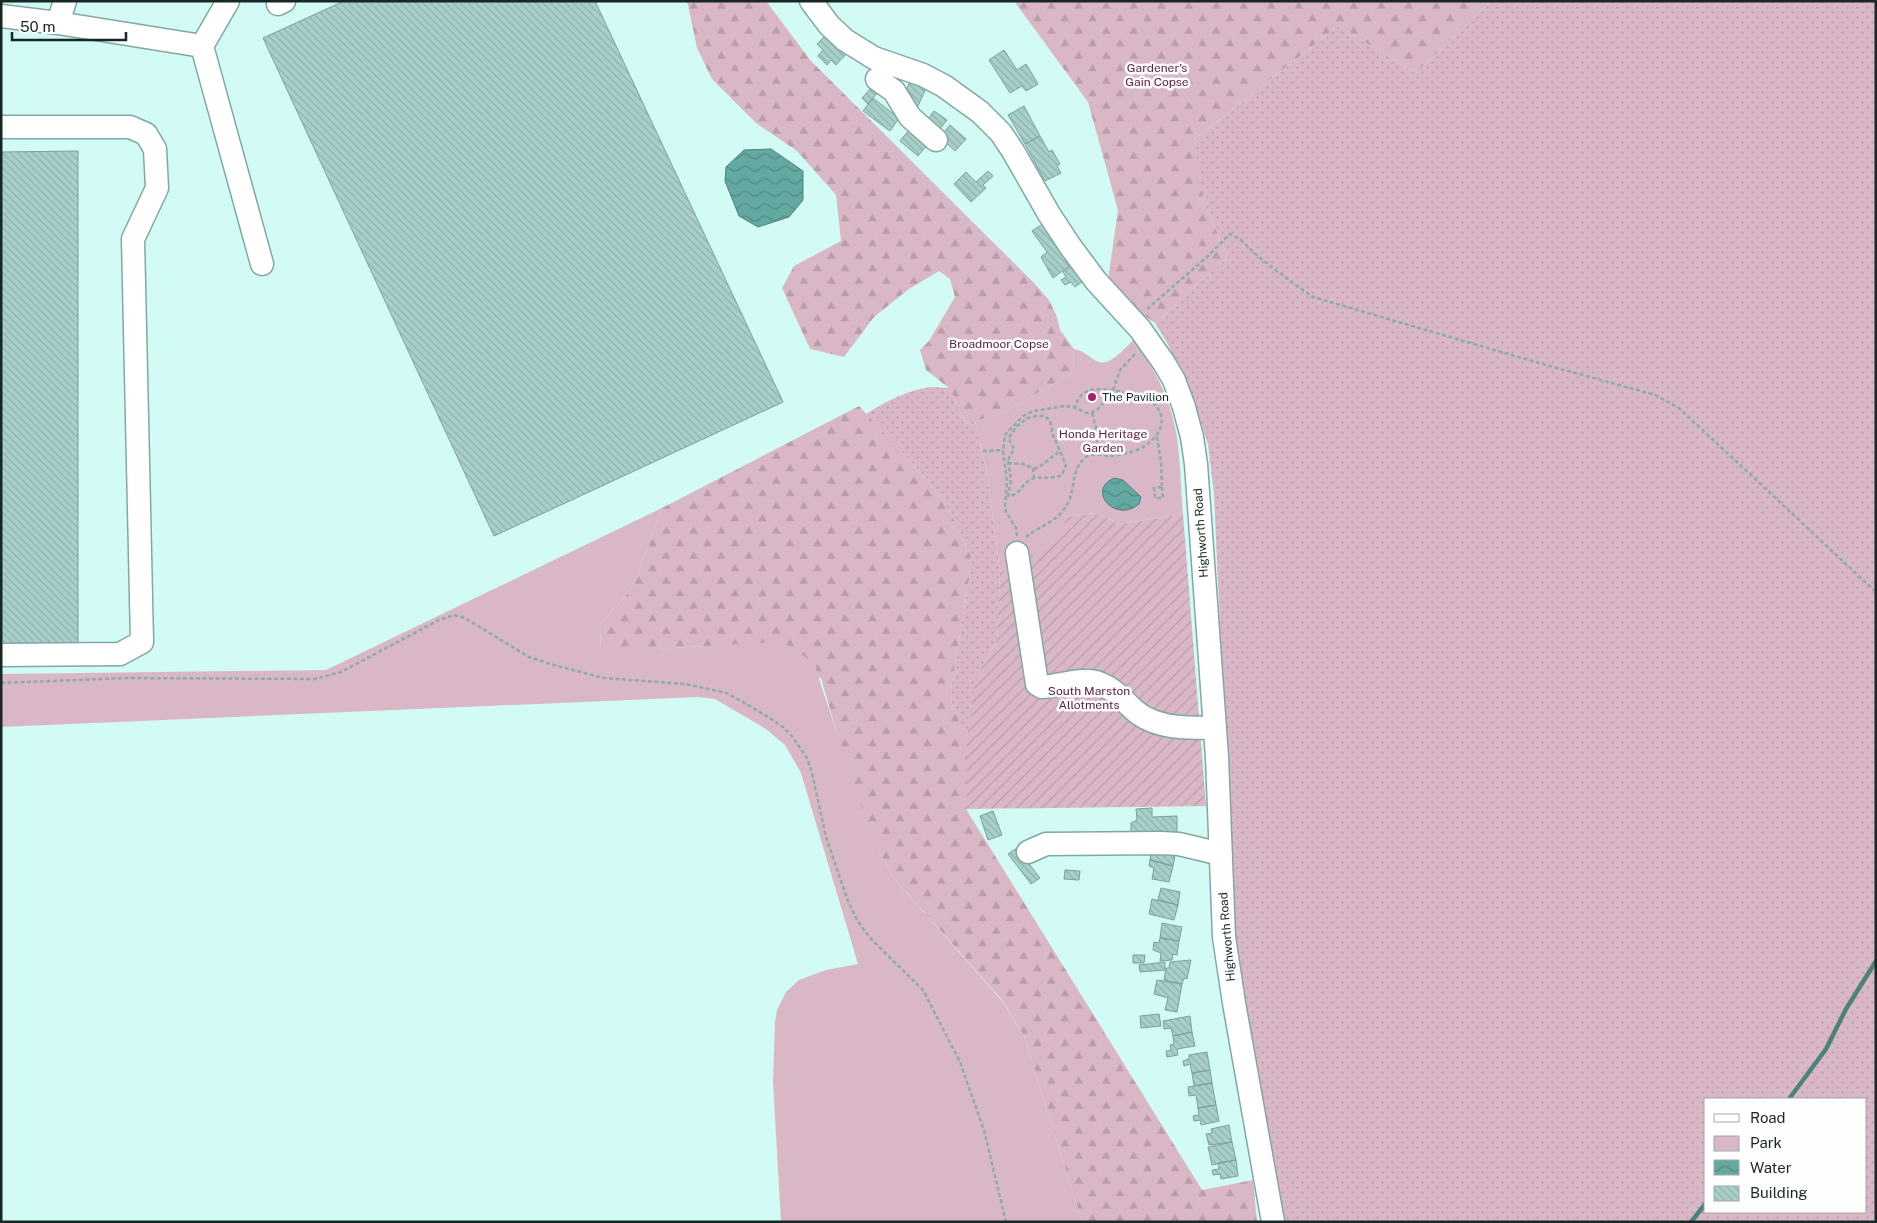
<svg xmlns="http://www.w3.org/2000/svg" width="1877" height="1223" font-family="'Public Sans',sans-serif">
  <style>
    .grass { fill: url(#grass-dots); fill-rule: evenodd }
    .forest { fill: url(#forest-firs) }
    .park { fill: #dab7c7 }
    .garden { fill: url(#garden-furrows) }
    .water { fill: url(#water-waves); stroke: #4c827c }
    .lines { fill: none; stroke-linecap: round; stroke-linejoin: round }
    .stream { stroke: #4c827c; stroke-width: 4.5 }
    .building { fill: url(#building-back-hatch); stroke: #7ba19c }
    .minor-casing { stroke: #82a8a3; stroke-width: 25 }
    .path { stroke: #8caca8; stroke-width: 2.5; stroke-dasharray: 4 2.5; stroke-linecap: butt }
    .minor { stroke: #fff; stroke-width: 22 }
    .poi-dot { fill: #a22071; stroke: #fefefe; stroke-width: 2 }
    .labels { text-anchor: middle; stroke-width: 5; stroke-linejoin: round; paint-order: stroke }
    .park-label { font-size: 12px; fill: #5f2044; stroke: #fefefe }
    .poi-label { font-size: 12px; fill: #172725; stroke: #fefefe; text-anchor: start }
    .street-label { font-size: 12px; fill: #172725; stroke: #fefefe }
  </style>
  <defs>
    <pattern id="grass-dots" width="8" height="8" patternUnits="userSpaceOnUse" patternTransform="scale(1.25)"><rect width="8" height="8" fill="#dab7c7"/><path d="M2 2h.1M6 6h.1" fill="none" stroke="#ba9dab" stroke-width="1.8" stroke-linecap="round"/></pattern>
    <pattern id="forest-firs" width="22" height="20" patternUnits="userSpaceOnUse" patternTransform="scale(1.25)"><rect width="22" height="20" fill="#dab7c7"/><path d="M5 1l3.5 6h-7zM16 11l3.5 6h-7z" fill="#ba9dab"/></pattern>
    <pattern id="garden-furrows" width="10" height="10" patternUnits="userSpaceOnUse" patternTransform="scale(1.25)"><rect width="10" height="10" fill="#dab7c7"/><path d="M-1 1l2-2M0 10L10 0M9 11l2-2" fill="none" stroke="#ba9dab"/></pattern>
    <pattern id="water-waves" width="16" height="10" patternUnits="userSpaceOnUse" patternTransform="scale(1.25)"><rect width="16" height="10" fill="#63a9a1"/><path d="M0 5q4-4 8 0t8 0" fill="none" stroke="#518a83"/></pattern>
    <pattern id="building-back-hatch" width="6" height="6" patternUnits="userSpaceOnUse" patternTransform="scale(1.25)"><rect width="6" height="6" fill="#a8cfca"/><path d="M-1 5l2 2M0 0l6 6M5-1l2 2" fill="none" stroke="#90b2ad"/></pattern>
  </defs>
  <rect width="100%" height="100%" fill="#d2fbf5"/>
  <path class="grass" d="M1491 1H1876V1222H1280L1236 982 1214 494 1208 444 1186 380 1166 341 1155 323 1228 257 1204 203 1193 141 1338 26 1416 73ZM1706 1099H1866V1212H1706Z
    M931 387 949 388 966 424 975 421 987 473 1000 571 997 640 985 661 967 738 952 704 951 689 969 580 971 556 950 512 926 478 866 414C887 401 907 390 931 387Z"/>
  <path class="forest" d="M686 1H766L811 61 1033 282 1049 300 1057 317 1060 330 1074 349 1073 371 1065 378 1002 413 966 424 949 388 926 370 920 350 929 341 955 297 950 279 939 271 909 289 874 317 844 357 810 349 782 288 794 266 841 241 836 195 797 151 756 123 712 79 697 48 688 5Z
    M1014 1H1491L1416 73 1338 26 1194 140 1204 203 1228 257 1155 323 1122 301 1108 280 1118 210 1088 102Z
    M859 406 926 478 950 512 971 556 969 580 951 689 952 704 967 737 971 718 974 685 985 661 966 809 1202 1190 1253 1180 1257 1222H1082L1024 1036 1002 1000 892 876C858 814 840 745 821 678L702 646 601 653 600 624 618 605 634 585 662 508Z"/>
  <path class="park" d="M1135 339C1148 362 1164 385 1171 411 1181 443 1180 481 1183 514L1121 524 1096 513 1064 517 1066 534 1008 570 1000 571 987 473 975 421 1002 413 1065 378 1073 371 1074 349C1086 351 1090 359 1099 362 1111 366 1126 346 1135 339Z
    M662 508 634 585 618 605 600 624 601 652 779 642 796 649 815 666 858 799 881 855 892 876 1002 1001 1024 1036 1082 1222H781L773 1082 775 1022 777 1010 786 992 799 980 826 970 858 964 801 773 785 745 766 729 715 699 698 697 1 727V674L326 670Z"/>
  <path class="garden" d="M1096 513 1121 524 1183 514 1206 806 966 809 967 738 971 718 974 685 985 661 997 640 1000 571 1008 570 1065 534 1064 517Z"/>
  <path class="water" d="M771 149 803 171V200L789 217 758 227 739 216 725 181 726 167 744 150Z
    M1114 478 1123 480 1141 497 1139 504C1115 524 1086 490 1114 478Z"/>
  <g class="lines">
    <path class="stream" d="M1789 1099 1826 1049 1846 1009 1876 961
      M1691 1222 1706 1203"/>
  </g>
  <path class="building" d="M344 1H595L783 402 494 536 263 38Z
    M827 34 847 53 836 65 831 60 827 65 818 56 823 50 817 44Z
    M1004 50 1017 70 1026 64 1038 84 1026 91 1022 86 1010 93 989 60Z
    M911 79 927 86 918 106 904 100V95Z
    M872 87 878 92 868 104 862 98Z
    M873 98 899 118 890 131 863 111Z
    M1024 106 1040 136 1025 144 1008 115Z
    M934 111 947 120 935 135 923 126Z
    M950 125 966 139 955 151 940 137Z
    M909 130 927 145 918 156 900 141Z
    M1040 136 1049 152 1052 150 1060 164 1057 166 1061 173 1045 181 1025 144Z
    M78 151V643L1 644V152Z
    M988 171 993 176 983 185 986 188 971 202 954 184 966 172 976 182Z
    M1044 223 1073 263 1053 278 1041 257 1047 252 1032 231Z
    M1075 263 1086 279 1075 287 1071 282 1065 285 1061 280 1066 277 1063 272Z
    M1152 808V817L1177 816V839L1131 841V823L1137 820 1136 809Z
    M993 811 1002 835 988 840 980 816Z
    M1017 848 1040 878 1031 884 1008 854Z
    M1152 850 1176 851 1173 866 1150 860Z
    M1150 860 1173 866 1169 882 1152 879 1154 868 1149 866Z
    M1065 870 1080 871 1079 880 1064 879Z
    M1161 888 1180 892 1178 905 1158 900Z
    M1152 899 1178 905 1174 920 1149 914Z
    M1162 923 1182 927 1179 941 1160 938Z
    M1160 938 1179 941 1177 955 1173 954 1172 960 1160 961 1161 953 1153 950 1154 942 1159 943Z
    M1133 955H1145L1144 963H1133Z
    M1191 960 1187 979 1184 978 1182 984 1164 980 1166 968H1169L1170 962Z
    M1165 962V970L1140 972 1139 965Z
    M1157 980 1182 984 1177 1012 1165 1010 1168 998 1154 994Z
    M1159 1014 1161 1026 1141 1028 1140 1016Z
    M1190 1016 1192 1032 1173 1036 1171 1028 1164 1029 1163 1021Z
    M1192 1032 1195 1046 1177 1049 1178 1055 1167 1057 1166 1051 1171 1050 1170 1045 1174 1044 1173 1036Z
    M1207 1052 1210 1070 1192 1073 1190 1064 1184 1066 1183 1061 1189 1059V1055Z
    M1210 1070 1212 1083 1194 1086 1192 1073Z
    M1212 1083 1216 1105 1198 1108 1196 1095 1189 1096 1188 1087Z
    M1216 1105 1219 1121 1201 1125 1200 1120 1194 1121 1193 1116 1199 1115 1198 1108Z
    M1229 1125 1232 1142 1209 1145 1206 1134 1212 1133 1211 1129Z
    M1232 1142 1236 1160 1212 1165 1208 1147Z
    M1236 1160 1238 1176 1221 1179 1220 1174 1213 1175 1212 1170 1219 1169 1218 1163Z"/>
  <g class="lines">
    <defs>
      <path id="minor" d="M228 1 202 46 262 264
        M811 1 829 25 845 40 874 58 923 75 944 86 980 112 1001 133 1013 151 1049 214 1070 246 1096 281 1140 329 1164 363 1174 380 1184 407 1192 437 1196 464 1217 757 1224 937 1234 1003 1273 1222
        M278 4 284 1
        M1 16 58 23 202 46
        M58 23 65 1
        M877 79 894 91 910 117 936 140
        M1 127H130L146 134 155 149 157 188 133 239 142 642 120 654 1 655
        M1017 553 1037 684 1042 687C1059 686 1079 678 1096 682 1112 687 1121 698 1133 709 1154 729 1189 729 1215 727
        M1028 852 1046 844 1161 843 1179 844 1221 854"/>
    </defs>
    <use href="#minor" class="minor-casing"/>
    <path class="path" d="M1147 309 1207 257 1230 234C1242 238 1248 248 1258 256 1276 271 1294 284 1313 297L1539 363 1655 395 1679 408 1876 592
      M1092 413 1098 435 1094 454
      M1157 437 1161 461 1162 487
      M983 451 1003 450
      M1008 460 1014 449 1009 439
      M1008 461 1011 480 1008 496C1020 495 1021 485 1030 480 1039 475 1052 480 1062 475L1066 465 1053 435 1050 421 1045 416H1036L1028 418 1017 426 1008 439
      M1008 463 1023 464 1033 468 1034 478
      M1034 469 1039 467 1060 451
      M1162 487 1163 498H1155L1154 488Z
      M1017 536 1016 528 1006 512 1005 505 1007 481 1003 452 1005 435 1023 416 1034 411 1064 406 1073 407 1087 413 1096 411 1112 393 1120 370 1135 354
      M1026 537C1038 527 1056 522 1065 508 1077 492 1069 470 1086 457 1093 452 1104 456 1112 456 1118 455 1125 454 1131 452 1153 446 1174 423 1153 403 1143 394 1134 394 1122 392 1102 389 1081 383 1075 408
      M1 683 126 678 315 679 341 672 439 620 454 615 465 618 529 657 554 665 604 678 685 684 727 693 765 715 783 727 791 735 807 758 812 773 826 837 848 901 857 920 870 938 923 990 960 1062 984 1130 1006 1222"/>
    <use href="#minor" class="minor"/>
  </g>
  <circle class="poi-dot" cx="1092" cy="397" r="5"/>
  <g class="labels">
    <g class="park-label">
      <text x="1157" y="72">Gardener's<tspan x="1157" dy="14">Gain Copse</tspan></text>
      <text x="999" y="348">Broadmoor Copse</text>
      <text x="1103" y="438">Honda Heritage<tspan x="1103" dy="14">Garden</tspan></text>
      <text x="1089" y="695">South Marston<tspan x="1089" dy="14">Allotments</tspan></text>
    </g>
    <g class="poi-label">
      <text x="1102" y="401">The Pavilion</text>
    </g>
    <g class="street-label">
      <text transform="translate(1201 533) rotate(-94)" y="4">Highworth Road</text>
      <text transform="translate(1227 937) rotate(-95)" y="4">Highworth Road</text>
    </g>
  </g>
  <rect width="1877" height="1223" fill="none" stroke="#172725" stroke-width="5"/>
  <rect x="1704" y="1098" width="162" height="115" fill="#fefefe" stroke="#a2a8a7"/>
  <rect x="1714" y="1114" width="25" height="8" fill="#ffffff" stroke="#a2a8a7"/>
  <text x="1750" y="1123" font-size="15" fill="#172725">Road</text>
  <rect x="1714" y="1136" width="25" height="15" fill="#dab7c7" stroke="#a2a8a7"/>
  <text x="1750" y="1148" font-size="15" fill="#172725">Park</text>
  <rect x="1714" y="1160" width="25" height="15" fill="url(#water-waves)" stroke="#a2a8a7"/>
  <text x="1750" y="1173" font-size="15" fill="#172725">Water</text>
  <rect x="1714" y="1186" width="25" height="15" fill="url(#building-back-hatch)" stroke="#a2a8a7"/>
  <text x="1750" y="1198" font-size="15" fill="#172725">Building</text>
  <path d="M12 32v8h114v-8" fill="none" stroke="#172725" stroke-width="2.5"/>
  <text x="20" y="32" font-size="15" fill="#172725" stroke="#fefefe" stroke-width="4" paint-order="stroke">50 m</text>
</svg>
